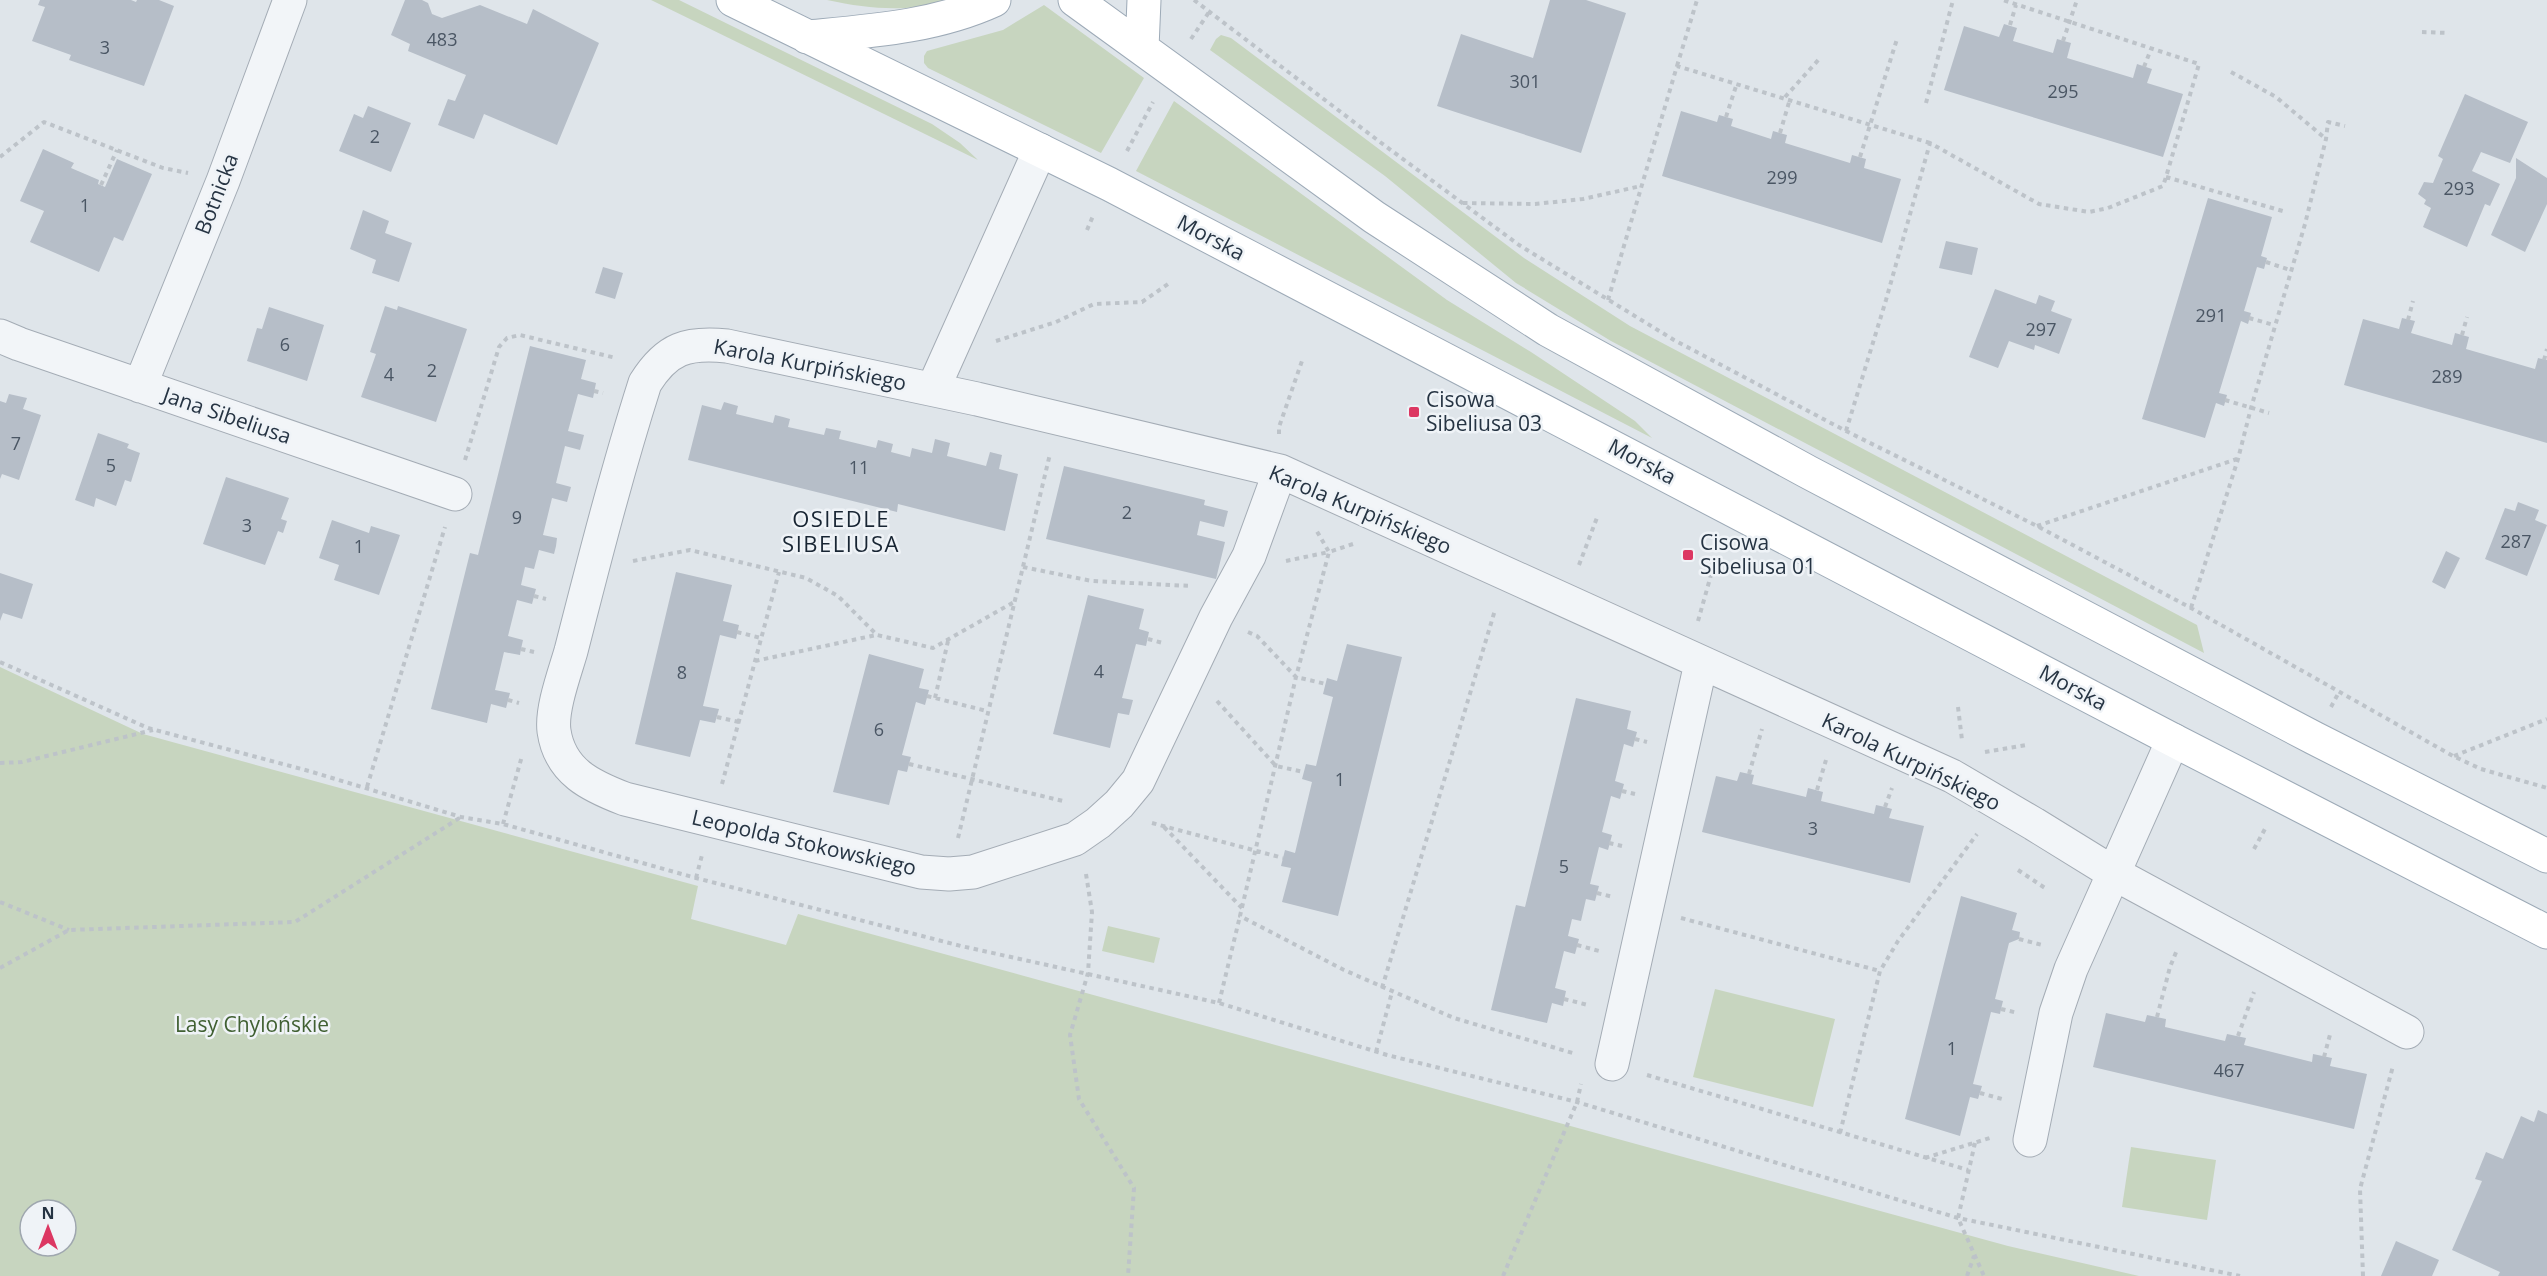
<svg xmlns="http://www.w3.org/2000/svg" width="2547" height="1276" font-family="'Open Sans',sans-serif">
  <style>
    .green { fill: #c7d5bf; fill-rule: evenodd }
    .building { fill: #b6bec8 }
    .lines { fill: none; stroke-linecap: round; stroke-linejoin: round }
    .minor-casing { stroke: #a4acb5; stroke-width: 35 }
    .primary-casing { stroke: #9daab7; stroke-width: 35 }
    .path { stroke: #bdc3c9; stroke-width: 4; stroke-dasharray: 4.5 4.5; stroke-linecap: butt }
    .minor { stroke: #f2f5f8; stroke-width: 33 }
    .primary { stroke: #fff; stroke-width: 33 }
    .poi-dot { fill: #dc3762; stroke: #eff3f7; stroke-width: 2 }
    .labels { text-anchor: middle; stroke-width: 5; stroke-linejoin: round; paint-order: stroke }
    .number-label { font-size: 18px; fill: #4a5664 }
    .street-label { font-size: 21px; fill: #263443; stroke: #eff3f7 }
    .poi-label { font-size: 21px; fill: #263443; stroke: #eff3f7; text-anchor: start }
    .park-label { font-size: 21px; fill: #406032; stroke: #eff3f7 }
    .neighbourhood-label { font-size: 22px; letter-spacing: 1.5px; fill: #182533; stroke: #eff3f7 }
  </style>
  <rect width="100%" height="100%" fill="#dfe5ea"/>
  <path class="green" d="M651 0H679L932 124 960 143 978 160Z
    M827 0H956C910 12 873 10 827 0Z
    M1044 5 1144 78 1101 153 928 68 924 63V56L927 51 1003 30Z
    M1221 35 1231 38 1524 258 1630 326 2197 625 2204 653 1611 341 1516 283 1385 176 1210 50 1216 39Z
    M1174 101 1447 300 1531 352 1635 421 1652 438 1136 171Z
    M0 667 143 734 698 886 691 919 786 945 798 914 2008 1246 2139 1276H0ZM30 1210H66V1246H30Z
    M1108 926 1160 938 1154 963 1102 951Z
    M1715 989 1835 1019 1813 1107 1693 1077Z
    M2131 1147 2216 1160 2207 1220 2122 1207Z"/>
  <path class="building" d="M40 0H131L136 2 137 0H159L174 6 144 86 69 60 71 55 32 41 45 7 38 5Z
    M405 0H422L428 3 432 14 442 18 480 5 527 24 533 9 599 43 557 145 484 114 474 139 438 125 448 99 455 101 466 75 408 51 410 44 391 35Z
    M1550 0H1586L1626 13 1581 153 1437 106 1461 34 1533 58Z
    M2004 24 2017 28 2013 41 2053 53 2057 39 2071 43 2067 58 2133 78 2137 64 2152 69 2147 83 2183 94 2163 157 1944 90 1964 26 1999 37Z
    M2465 94 2528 122 2510 163 2481 152 2472 171 2500 184 2490 206 2485 204 2467 247 2423 227 2431 208 2424 204 2426 200 2418 194 2424 182 2433 183 2443 159 2438 156Z
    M368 106 411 123 391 172 339 151 354 114 363 118Z
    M1681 111 1717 122 1719 115 1733 119 1731 126 1771 139 1773 131 1787 135 1785 143 1850 163 1852 155 1866 159 1864 168 1901 179 1882 243 1662 176Z
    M43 149 74 163 71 168 99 180 98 184 105 187 117 159 152 174 123 241 114 237 99 272 30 242 44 211 20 201Z
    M2516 158 2547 178V204L2525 252 2491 235 2516 178Z
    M2208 198 2272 217 2261 256 2267 258 2264 269 2257 267 2244 311 2251 313 2248 324 2241 321 2219 393 2227 395 2224 406 2216 403 2205 438 2142 419Z
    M363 210 389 221 385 233 412 243 399 282 372 273 376 260 350 249Z
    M1946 241 1978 248 1972 275 1939 268Z
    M603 267 623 273 615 299 595 293Z
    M1995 289 2036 304 2039 295 2055 301 2051 311 2072 319 2059 354 2035 345 2034 350 2009 341 1998 368 1969 357Z
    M385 306 397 310 398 306 467 329 436 422 361 397 376 354 370 352Z
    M269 307 324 325 307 381 247 361 257 328 262 329Z
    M2402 318 2415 321 2411 333 2452 345 2455 333 2469 337 2466 349 2535 369 2538 358 2547 360V443L2344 385 2363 319 2399 329Z
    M530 346 586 360 581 379 596 383 593 398 578 394 568 431 584 435 582 443 580 450 565 446 556 483 571 487 567 502 552 498 543 535 557 538 556 546 554 554 539 550 534 569 525 567 521 585 536 589 532 604 517 600 508 636 523 640 521 649 520 655 504 652 495 690 510 693 506 708 491 704 487 723 431 709 470 553 478 555Z
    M9 394 27 398 23 409 41 415 19 480 2 474 0 479V401L6 403Z
    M724 402 738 406 736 414 773 423 775 415 783 417 790 419 788 427 824 435 826 428 841 431 839 439 876 448 878 440 893 444 891 452 910 457 912 448 932 453 935 439 950 443 947 456 986 466 990 452 1002 455 999 469 1018 474 1005 531 898 504 897 512 688 460 702 405 721 410Z
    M98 433 129 444 127 448 140 453 131 482 125 480 116 506 96 498 94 507 75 500Z
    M1064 466 1205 500 1204 505 1228 511 1224 527 1200 521 1197 535 1225 542 1216 579 1046 539Z
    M226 477 289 498 281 519 287 521 283 533 278 531 265 565 203 544Z
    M2518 502 2539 510 2535 520 2547 525 2527 576 2485 559 2505 508 2515 511Z
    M332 520 369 533 371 526 400 535 379 595 334 580 339 565 319 558Z
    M2446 551 2460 558 2445 589 2432 582Z
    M676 572 732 585 723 621 739 625 736 639 720 635 703 706 719 709 715 723 700 720 690 757 635 744Z
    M0 573 33 584 22 619 3 613 0 621Z
    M1088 595 1144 609 1139 629 1149 632 1146 646 1136 644 1122 698 1133 700 1129 715 1118 713 1110 748 1053 734Z
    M1347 644 1402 657 1338 916 1282 902 1291 868 1281 866 1285 850 1295 853 1312 782 1302 779 1306 764 1316 766 1333 697 1323 694 1327 678 1337 681Z
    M869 654 924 669 919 688 929 690 925 705 916 702 902 755 911 757 909 764 907 772 898 770 889 805 833 792Z
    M1576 698 1631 711 1627 729 1637 732 1633 747 1624 744 1615 781 1624 784 1620 799 1611 796 1602 832 1612 835 1608 850 1599 847 1590 884 1599 886 1595 901 1586 899 1581 921 1572 919 1568 936 1579 939 1575 954 1564 951 1555 988 1566 991 1563 1006 1552 1003 1547 1023 1491 1010 1516 905 1525 907Z
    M1740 772 1754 775 1752 784 1806 797 1808 788 1823 792 1821 801 1874 814 1876 805 1885 807 1892 809 1889 818 1924 826 1910 883 1702 832 1716 776 1737 781Z
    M1961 896 2017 913 2012 930 2020 932 2019 939 2009 943 1995 999 2003 1001 2001 1009 2000 1014 1991 1012 1973 1084 1982 1086 1978 1099 1970 1097 1960 1136 1905 1119Z
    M2106 1013 2145 1022 2147 1015 2166 1019 2165 1027 2225 1041 2227 1034 2246 1038 2244 1045 2312 1062 2313 1054 2332 1058 2330 1066 2367 1074 2354 1129 2093 1067Z
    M2538 1110 2547 1114V1276H2498L2500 1272 2452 1250 2482 1181 2475 1179 2486 1152 2503 1159 2521 1116 2534 1122Z
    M2396 1241 2439 1260 2432 1276H2381Z"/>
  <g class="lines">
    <defs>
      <path id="minor" d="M0 336 19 344 455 494
        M140 386 223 181 290 0
        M933 389 1040 150
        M1280 471 1249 556 1216 617 1138 781 1119 804 1098 823 1075 839 973 872 949 874 921 872 625 799C591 786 560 772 554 731 551 709 565 672 571 651 594 561 617 471 645 383 667 348 687 342 727 346L977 399 1280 471 1952 776 2034 824 2115 874 2407 1032
        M1612 1064 1701 663
        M2030 1140 2056 1013 2071 969 2173 740"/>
      <path id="primary" d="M733 0 1109 184 2173 740 2547 932
        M1075 0 1374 217 1548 330 1808 472 2314 738 2547 856
        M807 37C871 31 935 27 994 0
        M1142 48 1144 0"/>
    </defs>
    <use href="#minor" class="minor-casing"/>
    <use href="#primary" class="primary-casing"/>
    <path class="path" d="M1194 0 1380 142 1519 245 1674 340 1846 431 2037 526 2191 608 2453 756 2481 769 2547 788
      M2010 25 2016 5
      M2422 32 2449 33
      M1191 39 1209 12
      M2063 41 2077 0
      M1677 66 1697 0
      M2144 67 2151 49
      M2231 72 2276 97 2326 139
      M1785 97 1821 57
      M1926 103 1953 0
      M1726 117 1737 83
      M1780 133 1790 99
      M1127 151 1153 102
      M0 157 44 122 163 168 188 173
      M1860 157 1897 39
      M2166 177 2286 212
      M101 185 117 150
      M1463 203 1535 204 1583 199 1641 186
      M1087 230 1093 216
      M2266 262 2290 270
      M1608 300 1677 66 1930 143
      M2249 318 2274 325
      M2408 320 2413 301
      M2462 335 2467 317
      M996 341 1056 322 1094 304 1142 302 1171 282
      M2544 360 2547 349
      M594 391 603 393
      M2225 400 2269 413
      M1846 431 1886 300 1930 143 2039 204 2089 212 2108 208 2163 186 2166 177 2199 64 2003 0
      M1279 434V427L1303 358
      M465 460 499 347 507 338 520 335 616 358
      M2037 526 2237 459
      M1353 544 1329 552 1296 677 1240 916 1344 970 1454 1018 1576 1054
      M633 561 690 550 806 578 838 596 877 635 933 648 1014 602
      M1286 561 1329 552 1315 528
      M1579 565 1598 515
      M1023 567 1092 581 1191 586
      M534 596 546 599
      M2191 608 2238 459 2251 408 2305 224 2326 139 2328 122 2345 126
      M1698 621 1711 575
      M737 632 761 638
      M1248 632 1257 636 1296 677 1326 684
      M1148 639 1163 643
      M521 649 534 652
      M755 661 876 635
      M0 662 148 728 309 771 461 817 503 824 696 878 961 946 1219 1003 1387 1055 1577 1102 1958 1218 2240 1276
      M927 696 987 711
      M935 698 948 641
      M508 700 519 703
      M1217 701 1276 766 1304 772
      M1958 707 1962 740
      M2331 707 2339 692
      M717 717 739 722
      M1635 739 1647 742
      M1985 752 2026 745
      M2454 756 2547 719
      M0 763 22 762 153 730
      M909 764 1063 801
      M1749 774 1762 729
      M722 784 779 572
      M367 787 445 527
      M1817 790 1826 760
      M1622 791 1635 794
      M1885 807 1892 788
      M1152 823 1283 858
      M503 824 522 756
      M1164 827 1242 908
      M958 838 1050 454
      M1609 843 1622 846
      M2254 849 2266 827
      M2018 870 2045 888
      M1086 874 1092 912 1088 973 1070 1035 1079 1099 1134 1188 1128 1276
      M696 878 702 855
      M1597 893 1613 897
      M0 902 69 930
      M1681 918 1880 971
      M2019 939 2042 945
      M1577 945 1599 951
      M0 968 69 930 295 922 461 817
      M1382 988 1495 610
      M1564 999 1588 1005
      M1219 1003 1240 916
      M2001 1009 2018 1013
      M2157 1017 2170 967 2177 950
      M2238 1036 2254 992
      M1376 1052 1392 992
      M2324 1057 2331 1031
      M1647 1075 1968 1170
      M1980 1093 2002 1099
      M1840 1133 1880 971 1898 941 1977 834
      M1975 1143 1958 1218 1984 1276
      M1925 1158 1993 1137
      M1503 1276 1577 1102 1581 1084
      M1967 1276 1974 1256
      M2363 1276 2360 1189 2393 1066"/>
    <use href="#minor" class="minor"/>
    <use href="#primary" class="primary"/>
  </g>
  <g class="poi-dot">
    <rect x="1408" y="406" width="12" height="12" rx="3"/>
    <rect x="1682" y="549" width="12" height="12" rx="3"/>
  </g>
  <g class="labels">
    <g class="number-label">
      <text x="442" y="46">483</text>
      <text x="105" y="54">3</text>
      <text x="1525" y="88">301</text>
      <text x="2063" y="98">295</text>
      <text x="375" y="143">2</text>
      <text x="1782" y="184">299</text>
      <text x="2459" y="195">293</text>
      <text x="85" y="212">1</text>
      <text x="2211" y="322">291</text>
      <text x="2041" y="336">297</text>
      <text x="285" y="351">6</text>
      <text x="432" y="377">2</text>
      <text x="389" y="381">4</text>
      <text x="2447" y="383">289</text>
      <text x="16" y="450">7</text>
      <text x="111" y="472">5</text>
      <text x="859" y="474">11</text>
      <text x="1127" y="519">2</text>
      <text x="517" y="524">9</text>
      <text x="247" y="532">3</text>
      <text x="2516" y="548">287</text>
      <text x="359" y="553">1</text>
      <text x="1099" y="678">4</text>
      <text x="682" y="679">8</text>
      <text x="879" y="736">6</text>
      <text x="1340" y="786">1</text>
      <text x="1813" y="835">3</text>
      <text x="1564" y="873">5</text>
      <text x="1952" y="1055">1</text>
      <text x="2229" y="1077">467</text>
    </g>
    <g class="street-label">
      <text transform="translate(217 194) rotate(-69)" y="7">Botnicka</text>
      <text transform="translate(1211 238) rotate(28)" y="7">Morska</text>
      <text transform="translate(810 365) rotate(11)" y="7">Karola Kurpińskiego</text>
      <text transform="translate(227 416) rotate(19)" y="7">Jana Sibeliusa</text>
      <text transform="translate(1642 462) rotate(28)" y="7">Morska</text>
      <text transform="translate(1360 510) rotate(23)" y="7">Karola Kurpińskiego</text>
      <text transform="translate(2073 688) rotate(28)" y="7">Morska</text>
      <text transform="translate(1911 762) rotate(26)" y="7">Karola Kurpińskiego</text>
      <text transform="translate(804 843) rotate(13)" y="7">Leopolda Stokowskiego</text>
    </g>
    <g class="poi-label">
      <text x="1426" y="407">Cisowa<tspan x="1426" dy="24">Sibeliusa 03</tspan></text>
      <text x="1700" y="550">Cisowa<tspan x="1700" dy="24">Sibeliusa 01</tspan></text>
    </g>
    <g class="park-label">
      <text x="252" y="1032">Lasy Chylońskie</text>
    </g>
    <g class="neighbourhood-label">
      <text x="841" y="527">OSIEDLE<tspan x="841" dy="25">SIBELIUSA</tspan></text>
    </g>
  </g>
  <g transform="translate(48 1228)"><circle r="28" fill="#eff3f7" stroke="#9fa7af" stroke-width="1.5"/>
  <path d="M0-4.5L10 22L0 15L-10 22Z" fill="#dc3762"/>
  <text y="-9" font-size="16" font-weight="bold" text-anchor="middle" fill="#263443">N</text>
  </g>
</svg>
